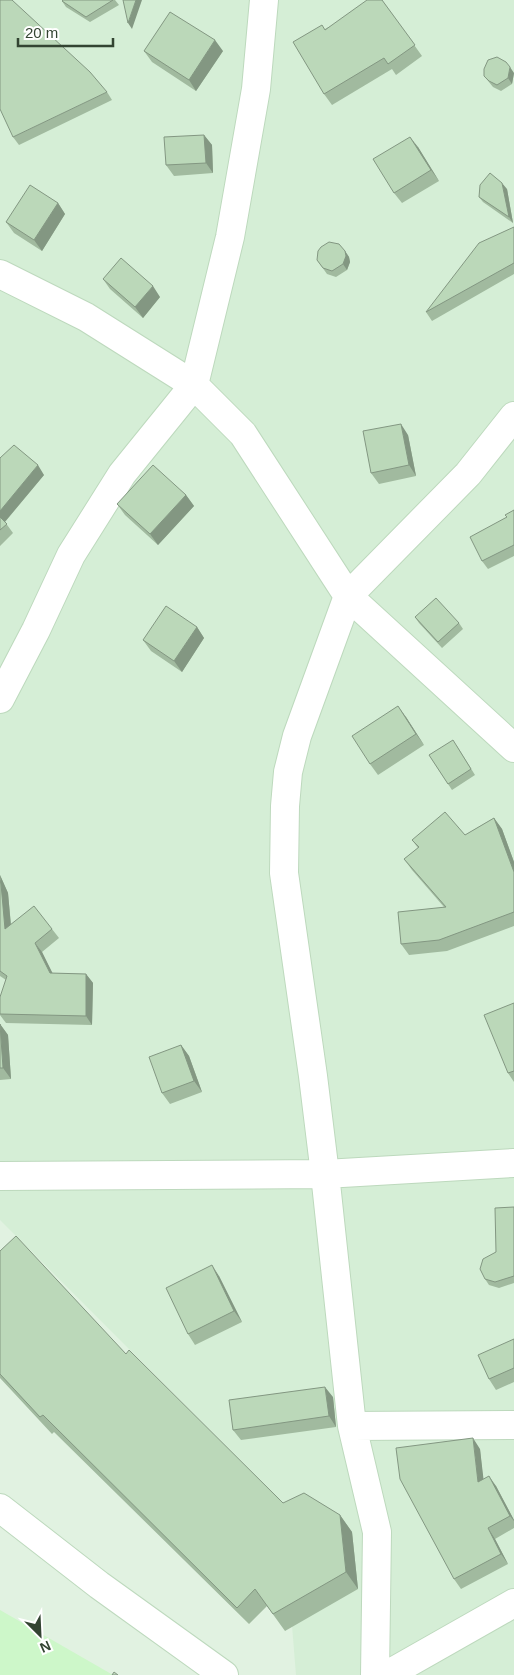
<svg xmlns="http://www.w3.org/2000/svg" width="514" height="1675" font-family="Arial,sans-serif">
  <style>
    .residential { fill: #d5eed6 }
    .commercial { fill: #cdf7c9 }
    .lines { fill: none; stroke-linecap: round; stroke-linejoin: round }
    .minor-casing { stroke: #bdd9bd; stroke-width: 30 }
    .tertiary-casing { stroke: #bdd9bd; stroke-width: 30 }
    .minor { stroke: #fff; stroke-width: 28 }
    .tertiary { stroke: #fff; stroke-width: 28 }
    .wall { fill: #a1ba9f }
    .shaded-wall { fill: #839782 }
    .building { fill: #bbd8b9; stroke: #839782 }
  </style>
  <rect width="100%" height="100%" fill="#e1f2e1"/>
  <path class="residential" d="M0 0H514V1675H296L282 1502 0 1220Z"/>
  <path class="commercial" d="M0 1610 113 1675H0Z"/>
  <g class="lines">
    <defs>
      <path id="minor" d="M0 274 86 317 194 385 243 434 348 596 514 748
        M0 699 36 630 71 555 122 474 194 385 230 237 256 89 264 0
        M0 1176 325 1174 514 1163
        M352 1426 514 1425
        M375 1675 377 1532 352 1426 325 1174 313 1076 284 873 285 806 288 772 297 736 348 596 468 474 514 416
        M387 1675 514 1603"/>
      <path id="tertiary" d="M0 1508 99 1585 224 1675"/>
    </defs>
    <use href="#minor" class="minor-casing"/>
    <use href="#tertiary" class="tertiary-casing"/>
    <use href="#minor" class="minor"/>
    <use href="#tertiary" class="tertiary"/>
  </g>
  <path class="wall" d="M63 0H115L119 5 90 22 66 7 62 1Z
    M382 0 422 56 396 75 392 69 332 105 324 94 325 29Z
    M144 51H223L196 91 152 62Z
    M514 73 512 84 501 91 493 87 484 76Z
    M107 92 112 100 19 145 13 137Z
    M204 135 212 145 213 173 174 176 166 165Z
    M418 147 439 181 402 203 394 193Z
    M507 189 513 223 483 202 479 197Z
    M58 203 65 214 42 251 14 233 6 222Z
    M514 227V274L432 321 426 312Z
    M345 251 349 257 350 262 347 270 336 277 327 274 317 260Z
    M103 279 160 297 143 318 110 289Z
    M408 435 416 476 379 484 371 473Z
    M0 458 44 475 5 522 13 533 0 546Z
    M186 495 194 506 158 545 125 515 117 504Z
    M514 510V556L488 569 482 561 507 517Z
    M415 617 459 623 463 629 442 648 419 623Z
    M197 627 204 638 182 672 151 651 143 640Z
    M406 717 424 745 378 775 370 764Z
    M457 746 475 775 452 790 429 755Z
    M494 818 502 829 514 862V926L447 951 409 955 401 944 444 907 412 870 404 859 418 848 412 840 465 835Z
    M0 875 8 893 11 925 52 929 59 938 42 952 52 973 86 974 93 983 92 1025 6 1023 0 1015 6 980 0 976Z
    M514 1003V1082L508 1073Z
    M0 1024 8 1035 11 1079 0 1080Z
    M181 1045 189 1056 202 1092 170 1104 162 1093Z
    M514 1207V1283L499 1288 489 1285 485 1279Z
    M0 1251 126 1354 283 1503 340 1515 352 1532 358 1589 285 1631 267 1606 249 1624 54 1432 52 1434 0 1378Z
    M219 1276 242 1322 195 1345 188 1334Z
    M514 1339V1382L496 1390 489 1379Z
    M333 1397 336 1427 241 1440 233 1430Z
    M480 1449 483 1479 496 1486 514 1520V1528L495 1539 508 1564 461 1589 454 1579Z"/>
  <path class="shaded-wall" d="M136 0H142L132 29 128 23Z
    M215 40 223 51 196 91 189 80Z
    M510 67 514 73 512 84 508 78Z
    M204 135 212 145 213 173 206 163Z
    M410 137 418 147 439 181 431 170Z
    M502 183 507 189 513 223 509 217Z
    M58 203 65 214 42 251 34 240Z
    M345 251 349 257 350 262 347 270 343 264Z
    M153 286 160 297 143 318 135 307Z
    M401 424 408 435 416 476 409 465Z
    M38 465 44 475 3 524 0 519V511Z
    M186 495 194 506 158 545 150 534Z
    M197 627 204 638 182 672 174 661Z
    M398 706 406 717 424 745 416 734Z
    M494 818 502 829 514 862V872Z
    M0 875 8 893 12 938 5 929Z
    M35 943 42 952 57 982 50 973Z
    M86 974 93 983 92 1025 86 1016Z
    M0 1024 8 1035 11 1079 3 1068Z
    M181 1045 189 1056 202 1092 194 1081Z
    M212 1265 219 1276 242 1322 234 1311Z
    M325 1387 333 1397 336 1427 329 1416Z
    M473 1438 480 1449 485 1492 478 1482Z
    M489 1476 496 1486 514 1520V1521L510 1516Z
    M340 1515 352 1532 358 1589 346 1572Z
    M488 1528 495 1539 508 1564 501 1554Z"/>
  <path class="building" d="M0 0H12L90 72 107 92 13 137 0 109Z
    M63 0H113L86 17 62 1Z
    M123 0H136L128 23Z
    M367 0H382L415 45 388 64 384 58 324 94 293 42 322 25 325 30Z
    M170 12 215 40 189 80 144 51Z
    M497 57 506 62 510 67 508 78 497 85 489 81 484 76V69L488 60Z
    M204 135 206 163 166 165 164 137Z
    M410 137 431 170 394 193 373 159Z
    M490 173 502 183 509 217 479 197 480 185Z
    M30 185 58 203 34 240 6 222Z
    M514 227V263L426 312 479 243Z
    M329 242 339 244 345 251 346 256 343 264 332 271 323 268 317 260 318 251 321 247Z
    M121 258 153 286 135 307 103 279Z
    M401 424 409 465 371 473 363 431Z
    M14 445 38 465 0 511V458Z
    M153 465 186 495 150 534 117 504Z
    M514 510V545L482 561 470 537 507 517 505 515Z
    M0 517 7 524 0 530Z
    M436 598 459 623 438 642 415 617Z
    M166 606 197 627 174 661 143 640Z
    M398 706 416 734 370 764 352 736Z
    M453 740 471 769 448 784 429 755Z
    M445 812 465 835 494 818 514 872V912L439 940 401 944 398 912 446 907 404 859 419 847 412 840Z
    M0 880 1 884 5 929 34 906 52 929 35 943 50 973 86 974V1016L0 1014V997L7 976 0 971Z
    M514 1003V1071L508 1073 484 1015Z
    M0 1024 3 1068H0Z
    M181 1045 194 1081 162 1093 149 1057Z
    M514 1207V1276L495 1282 485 1279 480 1269 483 1259 496 1252 495 1208Z
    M16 1236 126 1354 129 1350 283 1503 304 1493 340 1515 346 1572 273 1614 255 1589 237 1608 43 1415 40 1417 0 1374V1251Z
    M212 1265 234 1311 188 1334 166 1288Z
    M514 1339V1368L489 1379 478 1355Z
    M325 1387 329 1416 233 1430 229 1400Z
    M473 1438 478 1482 489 1476 510 1516 488 1528 501 1554 454 1579 400 1479 396 1448Z
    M114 1672 118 1675H112Z"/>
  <g transform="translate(40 1635) rotate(156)" stroke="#ffffff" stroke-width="4" paint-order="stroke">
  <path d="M0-4L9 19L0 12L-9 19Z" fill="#334432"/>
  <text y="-8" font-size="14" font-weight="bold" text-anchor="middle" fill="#334432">N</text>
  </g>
  <path d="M18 38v8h95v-8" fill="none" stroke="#334432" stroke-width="2.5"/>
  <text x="25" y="38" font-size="15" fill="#334432" stroke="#ffffff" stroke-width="4" paint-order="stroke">20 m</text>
</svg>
